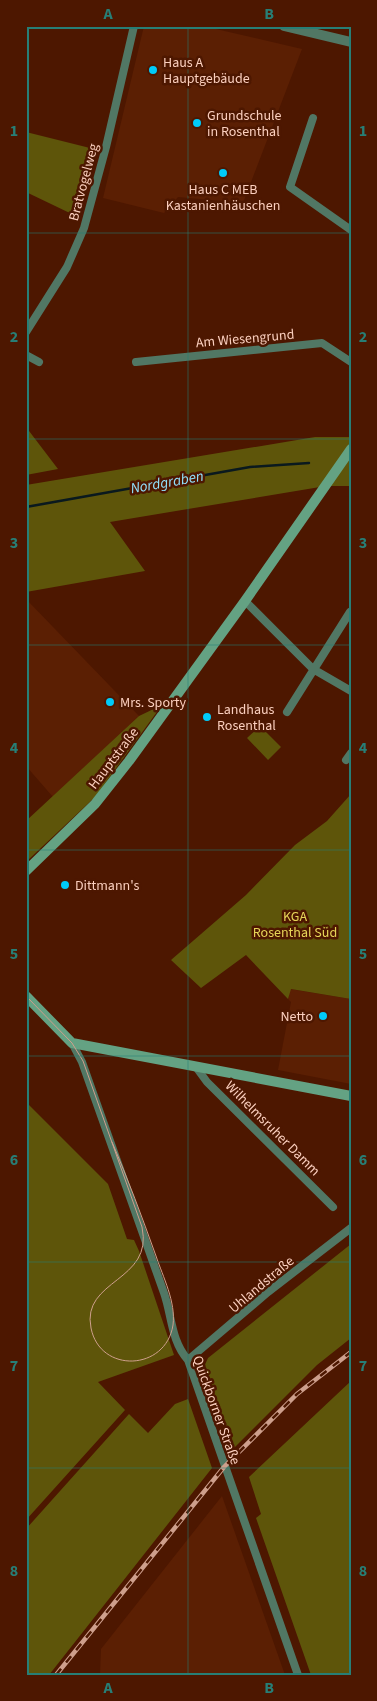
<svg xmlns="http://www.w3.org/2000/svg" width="377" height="1701" font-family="'Source Sans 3',sans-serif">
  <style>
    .built { fill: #5b1f03 }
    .green { fill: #5e550a }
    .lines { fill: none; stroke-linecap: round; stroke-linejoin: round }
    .stream { stroke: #0a191e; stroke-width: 2.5 }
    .minor { stroke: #517764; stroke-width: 8 }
    .tertiary { stroke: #517764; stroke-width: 10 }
    .secondary { stroke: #64a283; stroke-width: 10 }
    .tram { stroke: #ce9f8c; stroke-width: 1 }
    .rail-casing { stroke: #ce9f8c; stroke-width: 4.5 }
    .rail { stroke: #4d1700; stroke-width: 2.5; stroke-dasharray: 8; stroke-linecap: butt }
    .grid { fill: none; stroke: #277f76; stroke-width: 1; stroke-opacity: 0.55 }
    .poi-dot { fill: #00cbf9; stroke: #4d1700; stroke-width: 2 }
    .labels { text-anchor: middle; stroke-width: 5; stroke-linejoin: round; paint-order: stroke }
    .poi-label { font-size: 14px; fill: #fcd0bf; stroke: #4d1700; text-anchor: start }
    .street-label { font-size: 14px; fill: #fcd0bf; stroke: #4d1700 }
    .park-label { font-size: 14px; fill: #e6d558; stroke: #4d1700 }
    .water-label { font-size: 15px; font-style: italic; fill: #92e2fe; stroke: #4d1700 }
    .neatline { fill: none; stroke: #277f76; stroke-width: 2 }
    .grid-label { font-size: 16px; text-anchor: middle; font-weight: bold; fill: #277f76 }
  </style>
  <rect width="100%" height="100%" fill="#4d1700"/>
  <path class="built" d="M144 26H203L302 49 243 203 178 197 164 213 103 198Z
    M26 599 139 716 53 797 26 766Z
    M290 989 351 999V1084L278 1070 291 1002 288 999Z
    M222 1496 285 1675H100L101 1649Z"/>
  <path class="green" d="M26 132 90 148 76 216 26 192Z
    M26 427 58 469 26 475Z
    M315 437H351V486H326L110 522 145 571 26 592V485Z
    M162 705 95 797 26 862V821L139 716Z
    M260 726 281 747 268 760 247 738Z
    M351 794V999L291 989 288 999 246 955 201 988 171 960 246 895 295 845 327 821Z
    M26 1102 108 1184 127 1239 134 1240 139 1251 174 1355 98 1382 125 1410 26 1520Z
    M351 1244V1338L317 1365 232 1450 203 1369 208 1358Z
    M351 1381V1675H311L256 1518 261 1514 249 1477Z
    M188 1399 212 1468 49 1675H26V1529L129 1414 148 1433 175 1404Z"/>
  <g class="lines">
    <path class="stream" d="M26 507 250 467 309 463"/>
    <path class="minor" d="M313 118 290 187 351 230
      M26 332 67 267 84 228 106 147 134 26
      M26 355 39 362
      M136 362 322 343 351 362
      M245 601 313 669 351 691
      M287 712 350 612
      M346 760 351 753
      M72 1043 82 1062C109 1139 137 1216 164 1293 172 1316 171 1341 188 1360L298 1675
      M196 1067 207 1082 333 1207
      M188 1360 268 1292 351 1228"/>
    <path class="tertiary" d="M284 26 351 42"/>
    <path class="secondary" d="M26 871 95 804 129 761 245 601 351 449
      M26 996 72 1043 351 1096"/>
    <path class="tram" d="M26 996 72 1043 83 1061 142 1227C154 1282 81 1279 91 1328 100 1374 166 1371 173 1325 176 1302 163 1277 156 1256 142 1217 128 1179 112 1142"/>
    <defs>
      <path id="rail" d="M56 1675 224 1467 297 1394 351 1352"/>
    </defs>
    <use href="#rail" class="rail-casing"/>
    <use href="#rail" class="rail"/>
  </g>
  <path class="grid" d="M188 26V1675M26 233H351M26 439H351M26 645H351M26 850H351M26 1056H351M26 1262H351M26 1468H351"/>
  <g class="poi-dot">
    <circle cx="153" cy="70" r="5"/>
    <circle cx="197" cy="123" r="5"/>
    <circle cx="223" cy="173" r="5"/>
    <circle cx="110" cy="702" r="5"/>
    <circle cx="207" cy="717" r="5"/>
    <circle cx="65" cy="885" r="5"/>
    <circle cx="323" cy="1016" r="5"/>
  </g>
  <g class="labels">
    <g class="poi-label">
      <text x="163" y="67">Haus A<tspan x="163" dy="16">Hauptgebäude</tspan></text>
      <text x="207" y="120">Grundschule<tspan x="207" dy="16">in Rosenthal</tspan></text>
      <text x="223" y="194" text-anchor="middle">Haus C MEB<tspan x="223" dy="16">Kastanienhäuschen</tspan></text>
      <text x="120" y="707">Mrs. Sporty</text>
      <text x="217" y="714">Landhaus<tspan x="217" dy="16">Rosenthal</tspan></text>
      <text x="75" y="890">Dittmann's</text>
      <text x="313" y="1021" text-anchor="end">Netto</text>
    </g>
    <g class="street-label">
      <text transform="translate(83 182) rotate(-75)" y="5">Bratvogelweg</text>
      <text transform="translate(245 338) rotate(-5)" y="5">Am Wiesengrund</text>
      <text transform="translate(113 758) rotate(-53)" y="5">Hauptstraße</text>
      <text transform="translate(273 1128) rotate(45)" y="5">Wilhelmsruher Damm</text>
      <text transform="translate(261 1284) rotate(-40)" y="5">Uhlandstraße</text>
      <text transform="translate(217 1410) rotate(70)" y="5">Quickborner Straße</text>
    </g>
    <g class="park-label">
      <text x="295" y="921">KGA<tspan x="295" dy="16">Rosenthal Süd</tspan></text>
    </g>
    <g class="water-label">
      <text transform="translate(167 482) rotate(-10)" y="5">Nordgraben</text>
    </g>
  </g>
  <rect width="377" height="1701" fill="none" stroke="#4d1700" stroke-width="55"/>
  <rect x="28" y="28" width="322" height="1646" class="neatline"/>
  <g class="grid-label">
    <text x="108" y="19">A</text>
    <text x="269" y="19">B</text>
    <text x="14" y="136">1</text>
    <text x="363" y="136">1</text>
    <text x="14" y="342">2</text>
    <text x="363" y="342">2</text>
    <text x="14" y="548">3</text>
    <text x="363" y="548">3</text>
    <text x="14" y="753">4</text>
    <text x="363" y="753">4</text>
    <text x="14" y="959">5</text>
    <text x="363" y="959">5</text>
    <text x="14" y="1165">6</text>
    <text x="363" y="1165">6</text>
    <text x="14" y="1371">7</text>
    <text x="363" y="1371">7</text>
    <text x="14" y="1576">8</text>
    <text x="363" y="1576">8</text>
    <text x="108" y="1693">A</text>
    <text x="269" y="1693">B</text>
  </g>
</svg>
